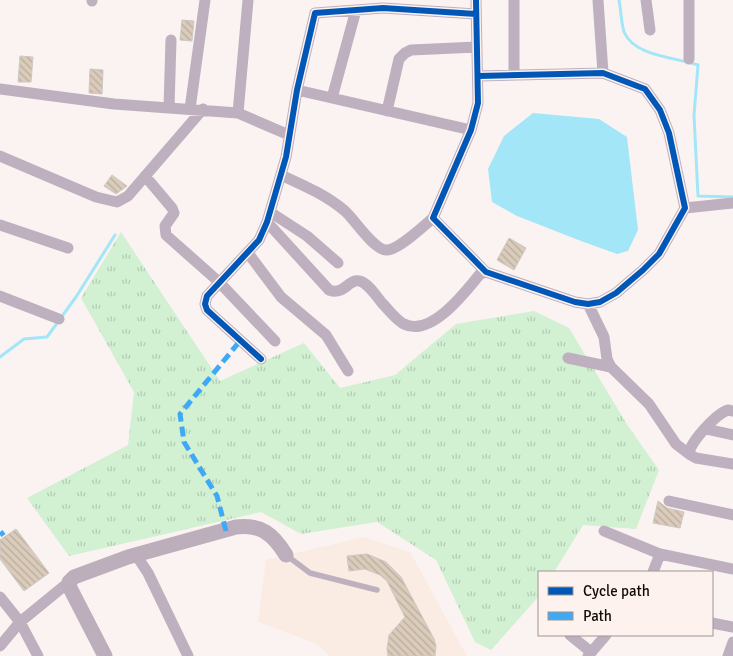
<svg xmlns="http://www.w3.org/2000/svg" width="733" height="656" font-family="Signika,sans-serif">
  <style>
    .medical { fill: #faece3 }
    .grass { fill: url(#grass-tufts) }
    .water { fill: #a2e6f8 }
    .lines { fill: none; stroke-linecap: round; stroke-linejoin: round }
    .stream { stroke: #a2e6f8; stroke-width: 3 }
    .building { fill: url(#building-back-hatch); stroke: #cdc8c5 }
    .lane { stroke: #beb0be; stroke-width: 5.5 }
    .street { stroke: #beb0be; stroke-width: 11 }
    .secondary { stroke: #bdaebc; stroke-width: 15 }
    .quiet { stroke: #3fa9f5; stroke-width: 5; stroke-dasharray: 10 5; stroke-linecap: butt }
    .cycleway-casing { stroke: #fdf2ee; stroke-width: 9 }
    .cycleway { stroke: #0057b8; stroke-width: 6 }
  </style>
  <defs>
    <pattern id="grass-tufts" width="24" height="20" patternUnits="userSpaceOnUse" patternTransform="scale(1.25)"><rect width="24" height="20" fill="#d2f0d2"/><path d="M3 7l-1-3M5 7V3M7 7l1-3M15 17l-1-3M17 17v-4M19 17l1-3" fill="none" stroke="#b3ccb3"/></pattern>
    <pattern id="building-back-hatch" width="6" height="6" patternUnits="userSpaceOnUse" patternTransform="scale(1.25)"><rect width="6" height="6" fill="#dacbba"/><path d="M-1 5l2 2M0 0l6 6M5-1l2 2" fill="none" stroke="#baad9e"/></pattern>
  </defs>
  <rect width="100%" height="100%" fill="#faf3f2"/>
  <path class="medical" d="M364 537 410 552 467 656H330L317 644 258 622 266 560Z"/>
  <path class="grass" d="M121 232 220 381 304 343 340 388 395 375 456 324 534 311 569 328 628 426 659 470 636 529 583 525 554 572H539V596L491 650 475 642 436 560 377 522 301 534 261 512 69 556 27 498 128 445 134 392 81 298Z"/>
  <path class="water" d="M533 113 599 119 627 137 638 230 628 251 617 254 581 241 517 216 492 202 488 169 504 136Z"/>
  <g class="lines">
    <path class="stream" d="M619 0C621 10 621 22 624 32 635 57 675 57 698 65L694 115 698 196 733 197
      M0 357 24 339 47 337 76 297 115 235"/>
  </g>
  <path class="building" d="M182 20 194 21 192 41 180 40Z
    M20 56 33 57 31 82H18Z
    M90 69 103 70 102 94 89 93Z
    M112 175 127 186 116 194 104 186Z
    M509 238 526 248 514 270 497 260Z
    M658 501 667 508 684 512 680 528 653 523Z
    M16 529 49 573 24 591 0 559V540Z
    M367 554 386 562 401 577 434 639 436 646 435 656H388L387 649 389 635 405 617 387 581 380 575 365 569 349 571 347 556Z"/>
  <g class="lines">
    <path class="lane" d="M286 555 310 573 377 590"/>
    <path class="street" d="M476 0 478 103 471 130 433 218 486 272 575 302 588 304 600 302 616 293 643 270 659 254 685 208 669 133 660 110 645 89 603 73 478 76
      M514 0V75
      M598 0 603 73
      M646 0 650 30
      M92 1V0
      M689 59V0
      M0 89 114 104 238 113 289 135
      M297 90 471 130
      M332 98 356 10
      M169 107 171 40
      M190 109 205 0
      M387 111 399 59 405 53 411 50 477 47
      M238 113 248 0
      M0 156 96 197 117 202 128 196 203 109
      M281 175C303 185 326 195 345 211 355 220 373 249 386 250 397 251 425 225 433 218
      M145 176 172 208 174 213 165 226 166 235 219 282 275 341
      M685 208 733 203
      M270 212 307 236 338 263
      M267 222 329 290C345 296 348 278 360 281 369 284 376 296 382 303 389 310 396 320 404 324 431 338 466 291 480 274L486 272
      M0 225 68 248
      M248 253 281 297 326 335 348 371
      M0 296 59 319
      M588 304 604 337 607 359 611 367 649 404 676 444 689 454
      M568 358 611 367
      M261 359 207 310 205 304 207 296 259 240 267 222 286 157 297 90 315 13 383 8 476 14
      M733 411 728 410C716 414 690 442 689 454L696 458 733 464
      M706 429 733 435
      M669 501 733 515
      M604 531 660 554 733 569
      M136 555 148 573 188 656
      M653 572 660 554
      M0 597 20 622 38 656
      M712 623 733 627
      M570 635 591 652
      M0 646 20 622 69 582
      M588 656 606 635
      M728 656 733 642"/>
    <path class="secondary" d="M105 656 70 588 69 582 74 577 128 557 236 527C261 524 273 534 286 555"/>
    <path class="quiet" d="M226 531 217 496 184 442 180 414 240 341
      M0 535 4 532"/>
    <defs>
      <path id="cycleway" d="M476 0 478 103 471 130 433 218 486 272 575 302 588 304 600 302 616 293 643 270 659 254 685 208 669 133 660 110 645 89 603 73 478 76
        M261 359 207 310 205 304 207 296 259 240 267 222 286 157 297 90 315 13 383 8 476 14"/>
    </defs>
    <use href="#cycleway" class="cycleway-casing"/>
    <use href="#cycleway" class="cycleway"/>
  </g>
  <rect x="538" y="571" width="175" height="65" fill="#fdf2ee" stroke="#9e9592"/>
  <rect x="548" y="587" width="25" height="8" fill="#0057b8" stroke="#9e9592"/>
  <text x="583" y="596" font-size="15" fill="#100a08">Cycle path</text>
  <rect x="548" y="612" width="25" height="8" fill="#3fa9f5" stroke="#9e9592"/>
  <text x="583" y="621" font-size="15" fill="#100a08">Path</text>
</svg>
